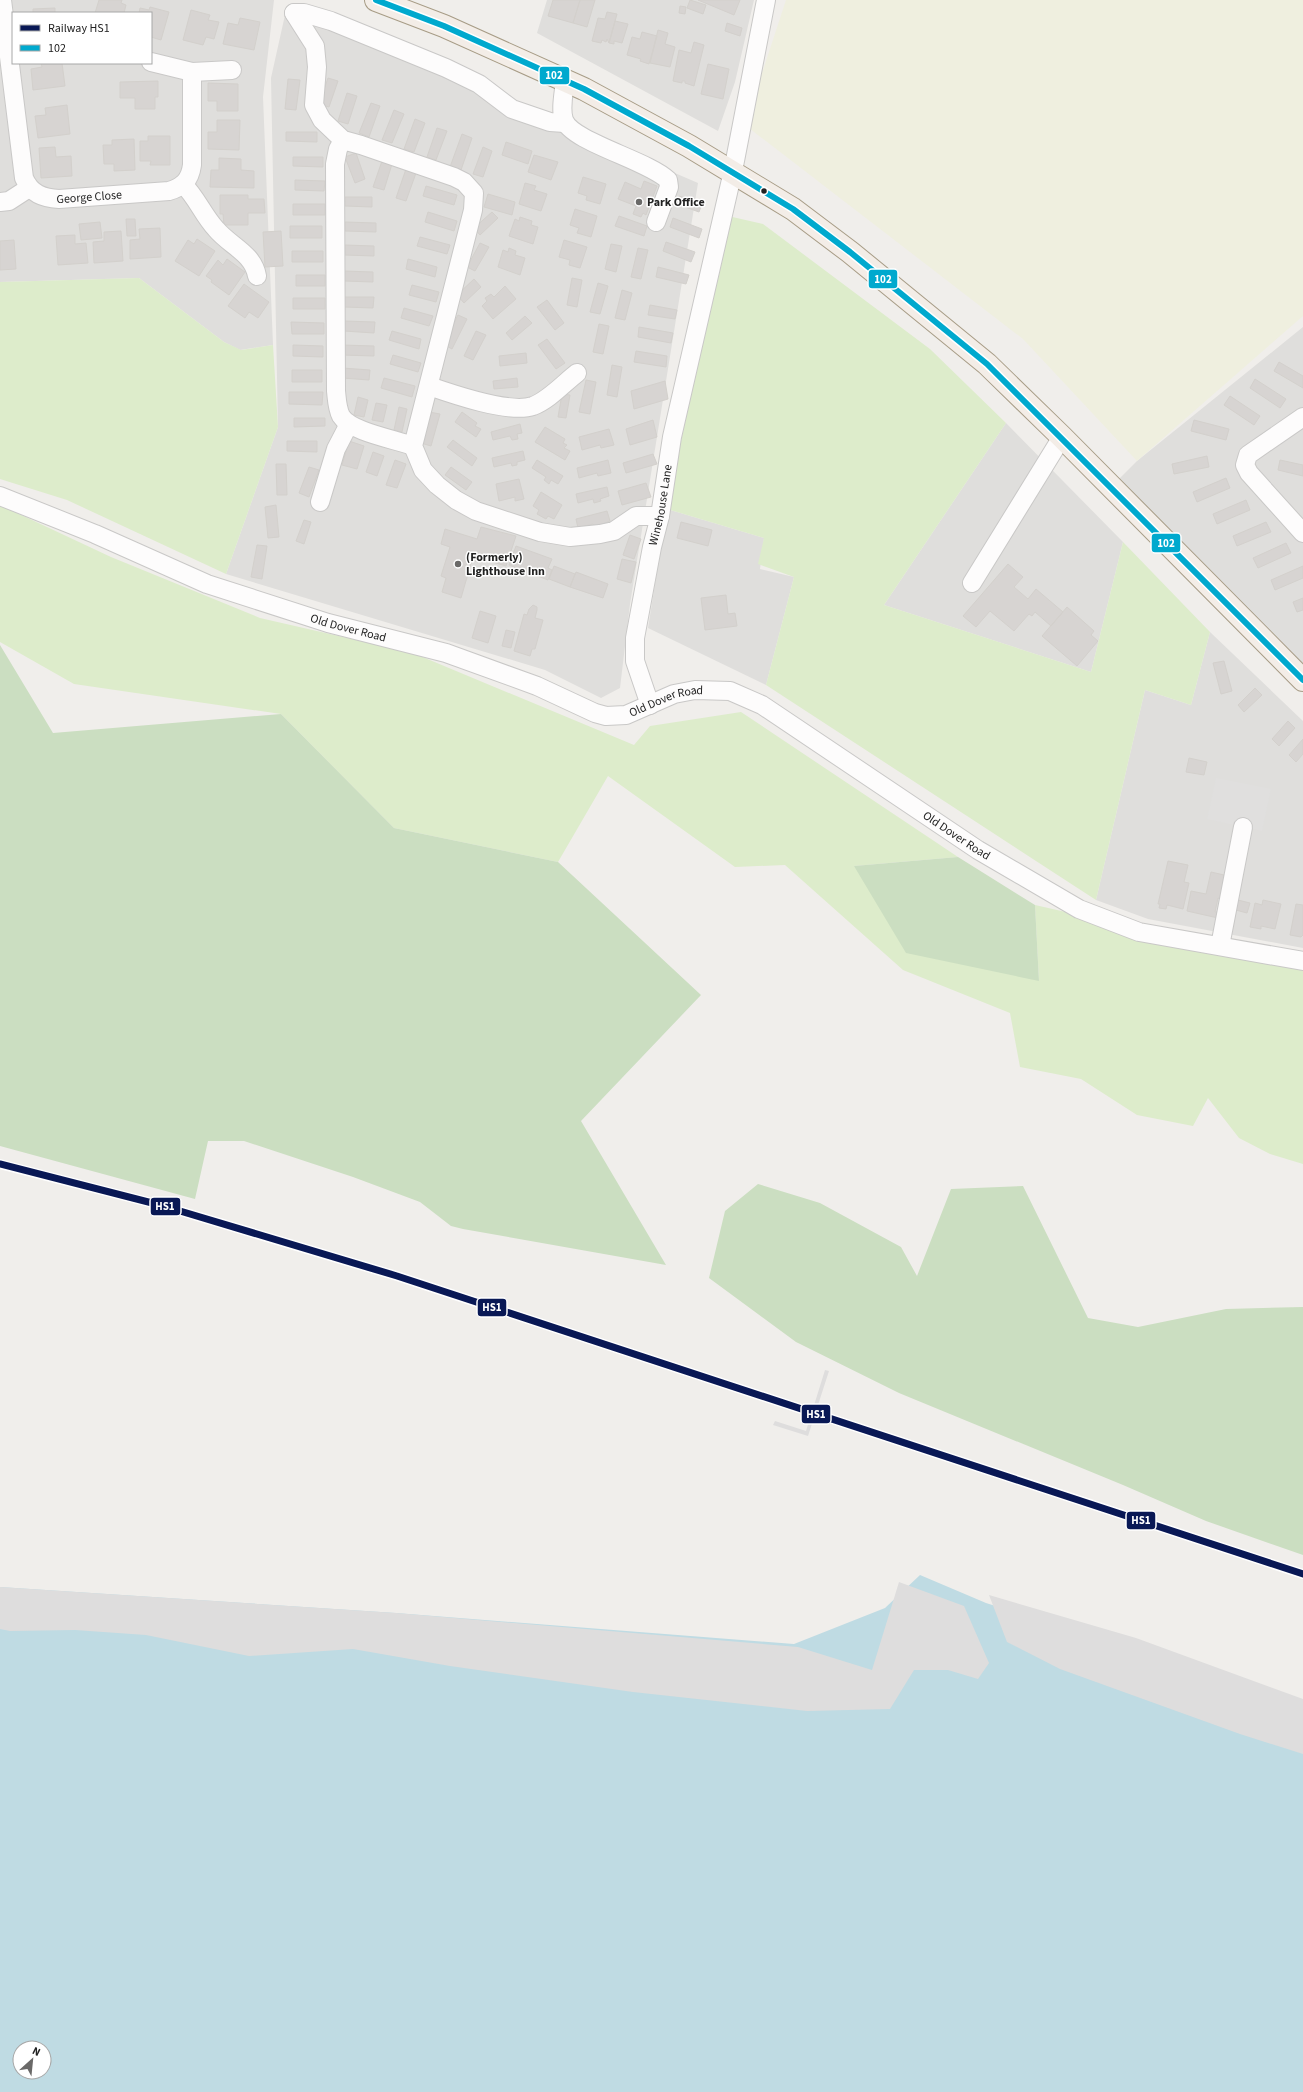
<svg xmlns="http://www.w3.org/2000/svg" width="1303" height="2092" font-family="'Source Sans 3',sans-serif">
  <style>
    .residential { fill: #dfdedc; fill-rule: evenodd }
    .farmland { fill: #efefdf }
    .grass { fill: #ddeccb }
    .forest { fill: #cbdec1 }
    .parking { fill: #e0dfde }
    .water { fill: #bfdbe3; fill-rule: evenodd }
    .pier { fill: #dedddd }
    .building { fill: #d7d4d2; stroke: #d3d0cc }
    .lines { fill: none; stroke-linecap: round; stroke-linejoin: round }
    .minor-casing { stroke: #c9c8c7; stroke-width: 20 }
    .major-casing { stroke: #a79c86; stroke-width: 24 }
    .minor { stroke: #fdfcfc; stroke-width: 18 }
    .major { stroke: #f3ede7; stroke-width: 22 }
    .bus-1-casing { stroke: #fff; stroke-width: 9 }
    .bus-1 { stroke: #00a9ce; stroke-width: 6 }
    .rail-1-casing { stroke: #fff; stroke-width: 10 }
    .rail-1 { stroke: #091855; stroke-width: 7 }
    .bus-dot { fill: #222; stroke: #fff; stroke-width: 1.5 }
    .poi-dot { fill: #6a6968; stroke: #fff; stroke-width: 1.5 }
    .labels { text-anchor: middle; stroke-width: 3; stroke-linejoin: round; paint-order: stroke }
    .street-label { font-size: 12px; fill: #222; stroke: #fff }
    .poi-label { font-size: 12px; font-weight: bold; fill: #222; stroke: #fff; text-anchor: start }
    .line-badge { stroke: #fff; stroke-width: 1.5 }
    .badge-label { font-size: 11px; text-anchor: middle; font-weight: bold; fill: #fff }
  </style>
  <rect width="100%" height="100%" fill="#f0eeeb"/>
  <path class="residential" d="M0 0H274L263 97 273 345 240 350 224 342 139 278 0 282ZM13 13H151V63H13Z
    M547 0H754L735 82 718 131 537 33Z
    M287 6 698 183 630 604 620 688 601 698 545 670 226 574 278 427 271 78Z
    M1303 327V666L1117 481 1137 461Z
    M1006 423 1123 542 1091 672 884 605Z
    M667 509 764 538 760 569 794 577 766 685 648 628Z
    M1210 632 1303 721V948L1148 919 1096 900 1145 690 1191 705Z"/>
  <path class="farmland" d="M786 0H1303V316L1137 461 1023 339 745 125Z"/>
  <path class="grass" d="M728 216 763 224 930 349 1006 423 884 605 1091 672 1123 542 1210 632 1191 705 1145 690 1096 900 766 685 794 577 758 564 764 538 667 509Z
    M139 278 224 342 241 350 273 345 278 427 226 574 67 500 0 479V282Z
    M0 505 111 557 260 618 413 653 634 745 650 726 741 712 958 857 854 866 1039 981 1035 905 1303 966V1164L1270 1154 1239 1138 1208 1098 1193 1126 1137 1115 1081 1079 1020 1067 1010 1013 903 970 785 865 735 867 608 776 558 862 394 828 281 714 74 684 0 642Z"/>
  <path class="forest" d="M0 645 53 733 281 714 394 828 558 862 701 995 581 1121 666 1265 463 1229 451 1226 420 1202 353 1177 244 1141H208L195 1199 0 1146Z
    M958 857 1035 905 1039 981 906 953 854 866Z
    M758 1184 820 1203 901 1247 917 1276 951 1189 1023 1186 1088 1318 1138 1327 1226 1309 1303 1307V1555L1206 1521 1123 1485 899 1393 796 1342 709 1278 725 1211Z"/>
  <path class="parking" d="M1216 778 1271 789 1262 831 1207 819Z"/>
  <path class="water" d="M920 1575 986 1603 1134 1650 1303 1711V2092H0V1587L396 1613 794 1644 885 1608ZM20 2048H44V2072H20Z"/>
  <path class="pier" d="M825 1370 829 1371 808 1436 773 1425 775 1421 806 1431Z
    M899 1582 964 1606 989 1663 978 1679 948 1670H914L890 1709 807 1711 633 1692 450 1666 353 1649 249 1656 146 1635 75 1630 10 1631 0 1629V1587L396 1613 798 1647 872 1670Z
    M989 1595 1136 1638 1303 1699V1754L1240 1734 1060 1669 1007 1642Z"/>
  <path class="building" d="M99 0H122L121 3 126 5 124 13H95Z
    M553 0H580L573 23 548 16Z
    M580 0H595L587 27 573 23Z
    M690 0 706 5 703 14 687 8Z
    M698 0H740L734 15Z
    M680 6 686 7 685 14 679 13Z
    M150 7 169 12 161 40 151 37V13H139L140 8 149 10Z
    M55 8V13H33V9Z
    M191 10 210 15 208 20 219 22 214 39 206 37 203 45 183 40Z
    M607 12 617 14 609 43 607 39 606 42 602 40 601 43 592 41 598 18 605 19Z
    M240 18 260 22 254 50 223 44 228 23 238 25Z
    M615 21 628 24 622 43 614 41V44L609 43Z
    M727 23 742 28 740 36 725 31Z
    M658 30 668 33 665 44 675 47 670 67 650 63Z
    M642 32 657 36 649 64 640 61 641 59 627 55 632 37 640 39Z
    M694 42 704 45 694 86 685 83V81H682V83L673 81 679 50 691 53Z
    M41 63H62L65 86 33 90 31 69 42 67Z
    M708 64 729 69 723 99 701 94Z
    M328 78 338 81 329 107 319 104Z
    M288 79 300 80 296 110 285 109Z
    M158 81V97H155V109H135V98H120V82Z
    M208 83 238 84V111H217V101H208Z
    M347 93 357 96 348 124 338 121Z
    M371 103 380 106 369 137 359 133Z
    M67 105 70 134 38 138 35 116 46 115 45 108Z
    M394 110 404 114 392 143 382 140Z
    M415 119 425 123 414 152 404 149Z
    M217 120H240L239 150 208 149V132H217Z
    M437 128 447 131 436 160 427 157Z
    M286 132H317V142L286 141Z
    M462 134 472 138 461 170 450 167Z
    M148 136H170V165H150L151 161H140V141H148Z
    M134 139 135 170 114 171V164H104L103 145H112V140Z
    M506 142 532 151 528 164 502 155Z
    M55 147 56 157 71 156 72 176 41 178 39 148Z
    M483 147 492 151 483 177 473 174Z
    M356 153 365 179 355 183 345 157Z
    M534 155 558 162 551 180 528 172Z
    M293 157H323V167L293 166Z
    M219 158 241 159V170L254 171V188L210 187 211 170H219Z
    M382 161 392 164 384 190 373 187Z
    M406 169 416 173 406 201 396 198Z
    M583 177 606 184 600 204 586 200 587 196 578 193Z
    M295 180 325 181 324 191 295 190Z
    M644 181 657 186 646 215 643 213 641 217 633 214 636 206 618 199 625 182 641 189Z
    M525 183 536 186 534 190 547 194 541 211 519 204Z
    M426 186 457 195 454 205 423 196Z
    M488 194 515 202 512 215 484 207Z
    M220 195H248V199H264L265 213H248V225H224L223 214H220Z
    M679 196 702 204 699 212 677 204Z
    M345 197H372V207L345 206Z
    M293 204H325V215H293Z
    M575 209 597 216 591 237 577 233 579 228 570 225Z
    M428 212 457 221 454 231 425 222Z
    M492 212 498 218 480 235 474 228Z
    M619 216 647 226 644 236 615 226Z
    M520 217 532 221 531 225 538 227 533 244 509 236 515 219 519 221Z
    M673 218 702 229 699 238 670 227Z
    M126 219H135L136 236H127Z
    M100 222 102 238 81 240 79 224Z
    M345 222 376 223V232L345 231Z
    M290 226H322V238H290Z
    M160 228 161 257 130 259V240L140 239 139 229Z
    M121 231 123 261 94 263 93 242 104 241V232Z
    M281 231 283 266 265 267 263 232Z
    M75 235V244L86 243 88 263 58 265 56 236Z
    M420 237 450 245 447 254 417 246Z
    M197 239 215 251 199 276 175 261 188 240 194 244Z
    M14 240 16 269 0 270V241Z
    M564 240 587 247 580 268 569 265 570 260 559 257Z
    M666 242 695 252 691 262 663 251Z
    M480 243 489 247 475 271 467 267Z
    M611 244 622 246 616 272 605 269Z
    M345 245 374 246V256L345 255Z
    M509 248 516 251 515 255 525 258 520 275 498 267 503 250 508 252Z
    M638 248 648 250 641 279 631 277Z
    M292 251H323V262H292Z
    M227 259 245 272 229 295 211 282 212 280 206 276 218 260 223 265Z
    M408 259 437 267 435 277 406 269Z
    M658 267 689 275 686 284 656 277Z
    M344 271 373 272V282L344 281Z
    M296 275H325V286H296Z
    M572 278 582 280 577 307 567 305Z
    M474 279 481 287 464 303 457 295Z
    M598 283 608 286 600 314 590 312Z
    M244 284 269 302 258 318 249 312 245 318 228 306Z
    M412 285 439 292 436 302 409 295Z
    M505 286 516 299 493 319 482 306 487 301 485 298 491 294 494 297Z
    M622 290 632 293 625 320 615 318Z
    M344 297H374L373 308 344 307Z
    M293 298H325V309H293Z
    M547 300 564 323 555 330 537 307Z
    M650 305 677 310 675 319 648 315Z
    M404 308 433 316 429 326 401 318Z
    M458 315 467 319 452 349 443 344Z
    M525 316 532 323 512 340 506 333Z
    M344 321 375 322 374 333 344 331Z
    M291 322 324 323V334H292Z
    M599 324 609 326 603 354 593 352Z
    M639 327 673 333 671 343 638 337Z
    M392 331 421 339 419 349 389 340Z
    M476 331 486 335 473 360 464 356Z
    M547 339 565 363 556 369 538 345Z
    M293 345 323 346V357L293 356Z
    M342 345 374 346V356L342 355Z
    M636 351 667 356 666 367 634 362Z
    M526 353 527 363 500 366 499 356Z
    M393 355 421 363 418 372 390 364Z
    M1279 362 1303 376V388L1274 371Z
    M612 365 622 367 617 397 607 395Z
    M342 368 370 370 369 380 342 378Z
    M292 370H322V382H292Z
    M384 378 415 386 412 397 381 388Z
    M517 378 518 387 494 389 493 381Z
    M1255 379 1286 399 1280 408 1250 388Z
    M586 380 596 382 590 414 579 412Z
    M665 381 668 399 634 409 631 391Z
    M289 392H323L322 405 289 404Z
    M562 394 570 395 566 418 558 417Z
    M1230 396 1260 416 1254 425 1224 405Z
    M358 397 368 400 364 417 354 415Z
    M376 403 387 405 383 422 372 420Z
    M399 407 407 409 402 432 394 430Z
    M429 412 440 414 431 446 421 443Z
    M462 412 477 423 475 426 481 429 476 437 455 422Z
    M294 418H325V426L294 427Z
    M653 420 657 437 630 445 626 429Z
    M1194 420 1229 429 1226 440 1191 431Z
    M520 424 522 433 517 434 518 439 512 440 510 436 493 440 491 432Z
    M545 427 565 439 563 443 567 445 564 448 570 451 565 460 535 442Z
    M609 429 614 445 601 448 600 445 582 450 579 437Z
    M453 440 477 458 472 466 447 447Z
    M287 441H317V452L287 451Z
    M349 441 364 446 357 469 342 465Z
    M523 451 525 460 517 462V465L512 466 511 463 494 467 492 458Z
    M373 452 384 456 377 476 366 472Z
    M653 454 657 464 626 473 623 463Z
    M1207 456 1209 467 1174 474 1172 464Z
    M395 460 406 464 397 488 386 485Z
    M537 460 563 476 558 484 551 480 549 484 544 480 546 477 532 468Z
    M608 460 611 473 598 476 597 473 579 478 577 468Z
    M1280 460 1303 465V476L1278 470Z
    M276 464H286L287 495H277Z
    M309 467 319 470 309 497 299 493Z
    M451 467 472 482 466 490 445 475Z
    M1226 478 1230 488 1197 502 1193 492Z
    M519 479 524 499 515 501V497L499 501 496 484Z
    M646 483 651 497 622 505 618 491Z
    M607 487 609 496 600 499 601 501 594 503 593 499 578 503 576 494Z
    M541 492 562 505 554 519 548 516 546 519 537 514 539 510 533 506Z
    M1246 500 1250 510 1217 524 1213 514Z
    M276 505 279 537 268 538 265 507Z
    M607 511 610 521 594 528 593 524 578 528 576 519Z
    M304 520 311 522 304 544 296 541Z
    M681 522 712 530 708 546 677 538Z
    M1266 522 1271 532 1237 546 1233 536Z
    M481 527 516 536 506 566 479 558 478 562 472 560 461 598 442 592 446 578 441 576 450 547 441 544 445 529 477 539Z
    M630 535 641 539 634 559 623 555Z
    M1286 543 1291 553 1258 568 1253 558Z
    M257 545 267 546 262 579 251 577Z
    M516 546 552 559 548 568 552 570 548 580 509 565Z
    M622 559 636 562 631 583 617 579Z
    M1008 564 1023 577 1014 587 1028 599 1036 589 1063 612 1051 626 1035 612 1032 616 1029 614 1014 631 990 611 976 627 963 616Z
    M554 566 575 574 570 587 549 579Z
    M1303 566V578L1275 590 1271 580Z
    M576 572 608 584 603 598 570 587Z
    M726 595 728 614 735 613 737 626 705 630 701 598Z
    M1303 598V610L1297 612 1293 602Z
    M533 605 537 607V610L535 618 543 620 535 649H532L530 656 514 651 524 614 527 615 529 609Z
    M1067 607 1094 631 1091 635 1098 641 1077 666 1042 636Z
    M480 611 496 616 488 643 472 638Z
    M506 630 515 632 511 648 502 646Z
    M1224 661 1232 691 1221 694 1213 663Z
    M1255 688 1262 695 1244 712 1238 705Z
    M1288 721 1295 728 1279 746 1272 739Z
    M1303 739V754L1296 762 1289 755Z
    M1189 758 1207 762 1204 775 1186 772Z
    M1168 861 1188 865 1184 882 1189 883 1183 909 1167 905 1166 909 1159 908 1160 904H1158Z
    M1211 872 1224 875 1221 899 1218 898 1215 912H1219L1218 918 1187 911 1191 891 1206 894Z
    M1234 899 1250 903 1247 913 1232 909Z
    M1263 900 1281 904 1275 929 1261 926V929L1250 927 1255 903 1262 905Z
    M1296 904 1303 905V935L1301 937 1290 935Z"/>
  <g class="lines">
    <defs>
      <g id="minor">
        <path id="s1" d="M2 0 24 178C31 194 43 198 59 199L169 191C183 187 190 180 192 165V72L151 62"/>
        <path d="M294 13 315 46 317 67 314 105 322 120 343 140 361 145 454 177 464 182 474 193 473 210 413 446 423 470 437 485 456 500 476 511 540 532 570 537 600 534 614 531 636 516H660"/>
        <path d="M294 13H304L331 21 446 68 479 84 512 109 550 122 565 123"/>
        <path d="M192 72 232 70"/>
        <path d="M565 80C564 93 560 109 564 120 572 142 647 160 668 180L669 187 656 222"/>
        <path d="M343 140 338 149 335 164 336 391C337 400 337 408 341 416 351 432 394 439 413 446"/>
        <path d="M183 184C197 198 203 215 216 229 230 246 253 253 257 276"/>
        <path d="M0 202 9 201 29 188"/>
        <path d="M429 386C452 394 509 414 533 406 549 400 564 383 577 373"/>
        <path d="M1303 417 1248 455 1245 465 1249 473 1303 533"/>
        <path id="s2" d="M0 496 95 534 207 584 328 623 446 653 537 686 595 713 606 716 626 715 674 694 695 690 730 691 762 705 978 850 1079 909 1139 932 1303 961"/>
        <path d="M320 502 336 449 349 424"/>
        <path d="M972 583 1062 437"/>
        <path id="s3" d="M650 705 635 661V638L652 547 660 516 672 437 733 171 766 0"/>
        <path d="M1220 946 1243 827"/>
      </g>
      <path id="major" d="M376 0 444 26 584 89 689 146 793 209 850 252 987 364 1062 437 1303 680"/>
    </defs>
    <use href="#minor" class="minor-casing"/>
    <use href="#major" class="major-casing"/>
    <use href="#minor" class="minor"/>
    <use href="#major" class="major"/>
    <defs>
      <path id="bus-1" d="M376 0 444 26 584 89 689 146 793 209 850 252 987 364 1303 680"/>
    </defs>
    <use href="#bus-1" class="bus-1-casing"/>
    <use href="#bus-1" class="bus-1"/>
    <defs>
      <path id="rail-1" d="M0 1164 160 1205 397 1276 1303 1574"/>
    </defs>
    <use href="#rail-1" class="rail-1-casing"/>
    <use href="#rail-1" class="rail-1"/>
  </g>
  <circle class="bus-dot" cx="764" cy="191" r="3.5"/>
  <g class="poi-dot">
    <circle cx="639" cy="202" r="4"/>
    <circle cx="458" cy="564" r="4"/>
  </g>
  <g class="labels">
    <g class="street-label">
      <text dy="4" stroke="none"><textPath href="#s1" startOffset="253">George Close</textPath></text>
      <text dy="4" stroke="none"><textPath href="#s3" startOffset="205">Winehouse Lane</textPath></text>
      <text dy="4" stroke="none"><textPath href="#s2" startOffset="373">Old Dover Road</textPath></text>
      <text dy="4" stroke="none"><textPath href="#s2" startOffset="709">Old Dover Road</textPath></text>
      <text dy="4" stroke="none"><textPath href="#s2" startOffset="1044">Old Dover Road</textPath></text>
    </g>
    <g class="poi-label">
      <text x="647" y="206">Park Office</text>
      <text x="466" y="561">(Formerly)<tspan x="466" dy="14">Lighthouse Inn</tspan></text>
    </g>
  </g>
  <g class="line-badge">
    <rect x="539" y="66" width="31" height="19" rx="4" fill="#00a9ce"/>
    <rect x="868" y="269" width="30" height="20" rx="4" fill="#00a9ce"/>
    <rect x="1151" y="533" width="30" height="20" rx="4" fill="#00a9ce"/>
    <rect x="150" y="1197" width="31" height="19" rx="4" fill="#091855"/>
    <rect x="477" y="1298" width="30" height="19" rx="4" fill="#091855"/>
    <rect x="801" y="1404" width="30" height="20" rx="4" fill="#091855"/>
    <rect x="1126" y="1511" width="30" height="19" rx="4" fill="#091855"/>
  </g>
  <g class="badge-label">
    <text x="554" y="79">102</text>
    <text x="883" y="283">102</text>
    <text x="1166" y="547">102</text>
    <text x="165" y="1210">HS1</text>
    <text x="492" y="1311">HS1</text>
    <text x="816" y="1418">HS1</text>
    <text x="1141" y="1524">HS1</text>
  </g>
  <rect x="12" y="12" width="140" height="52" fill="#ffffff" stroke="#a7a7a7"/>
  <rect x="20" y="25" width="20" height="6" fill="#091855" stroke="#a7a7a7"/>
  <text x="48" y="32" font-size="12" fill="#222222">Railway HS1</text>
  <rect x="20" y="45" width="20" height="6" fill="#00a9ce" stroke="#a7a7a7"/>
  <text x="48" y="52" font-size="12" fill="#222222">102</text>
  <g transform="translate(32 2060) rotate(27)"><circle r="19" fill="#ffffff" stroke="#a7a7a7"/>
  <path d="M0-3L7 15L0 10L-7 15Z" fill="#6a6968"/>
  <text y="-6" font-size="11" font-weight="bold" text-anchor="middle" fill="#222222">N</text>
  </g>
</svg>
